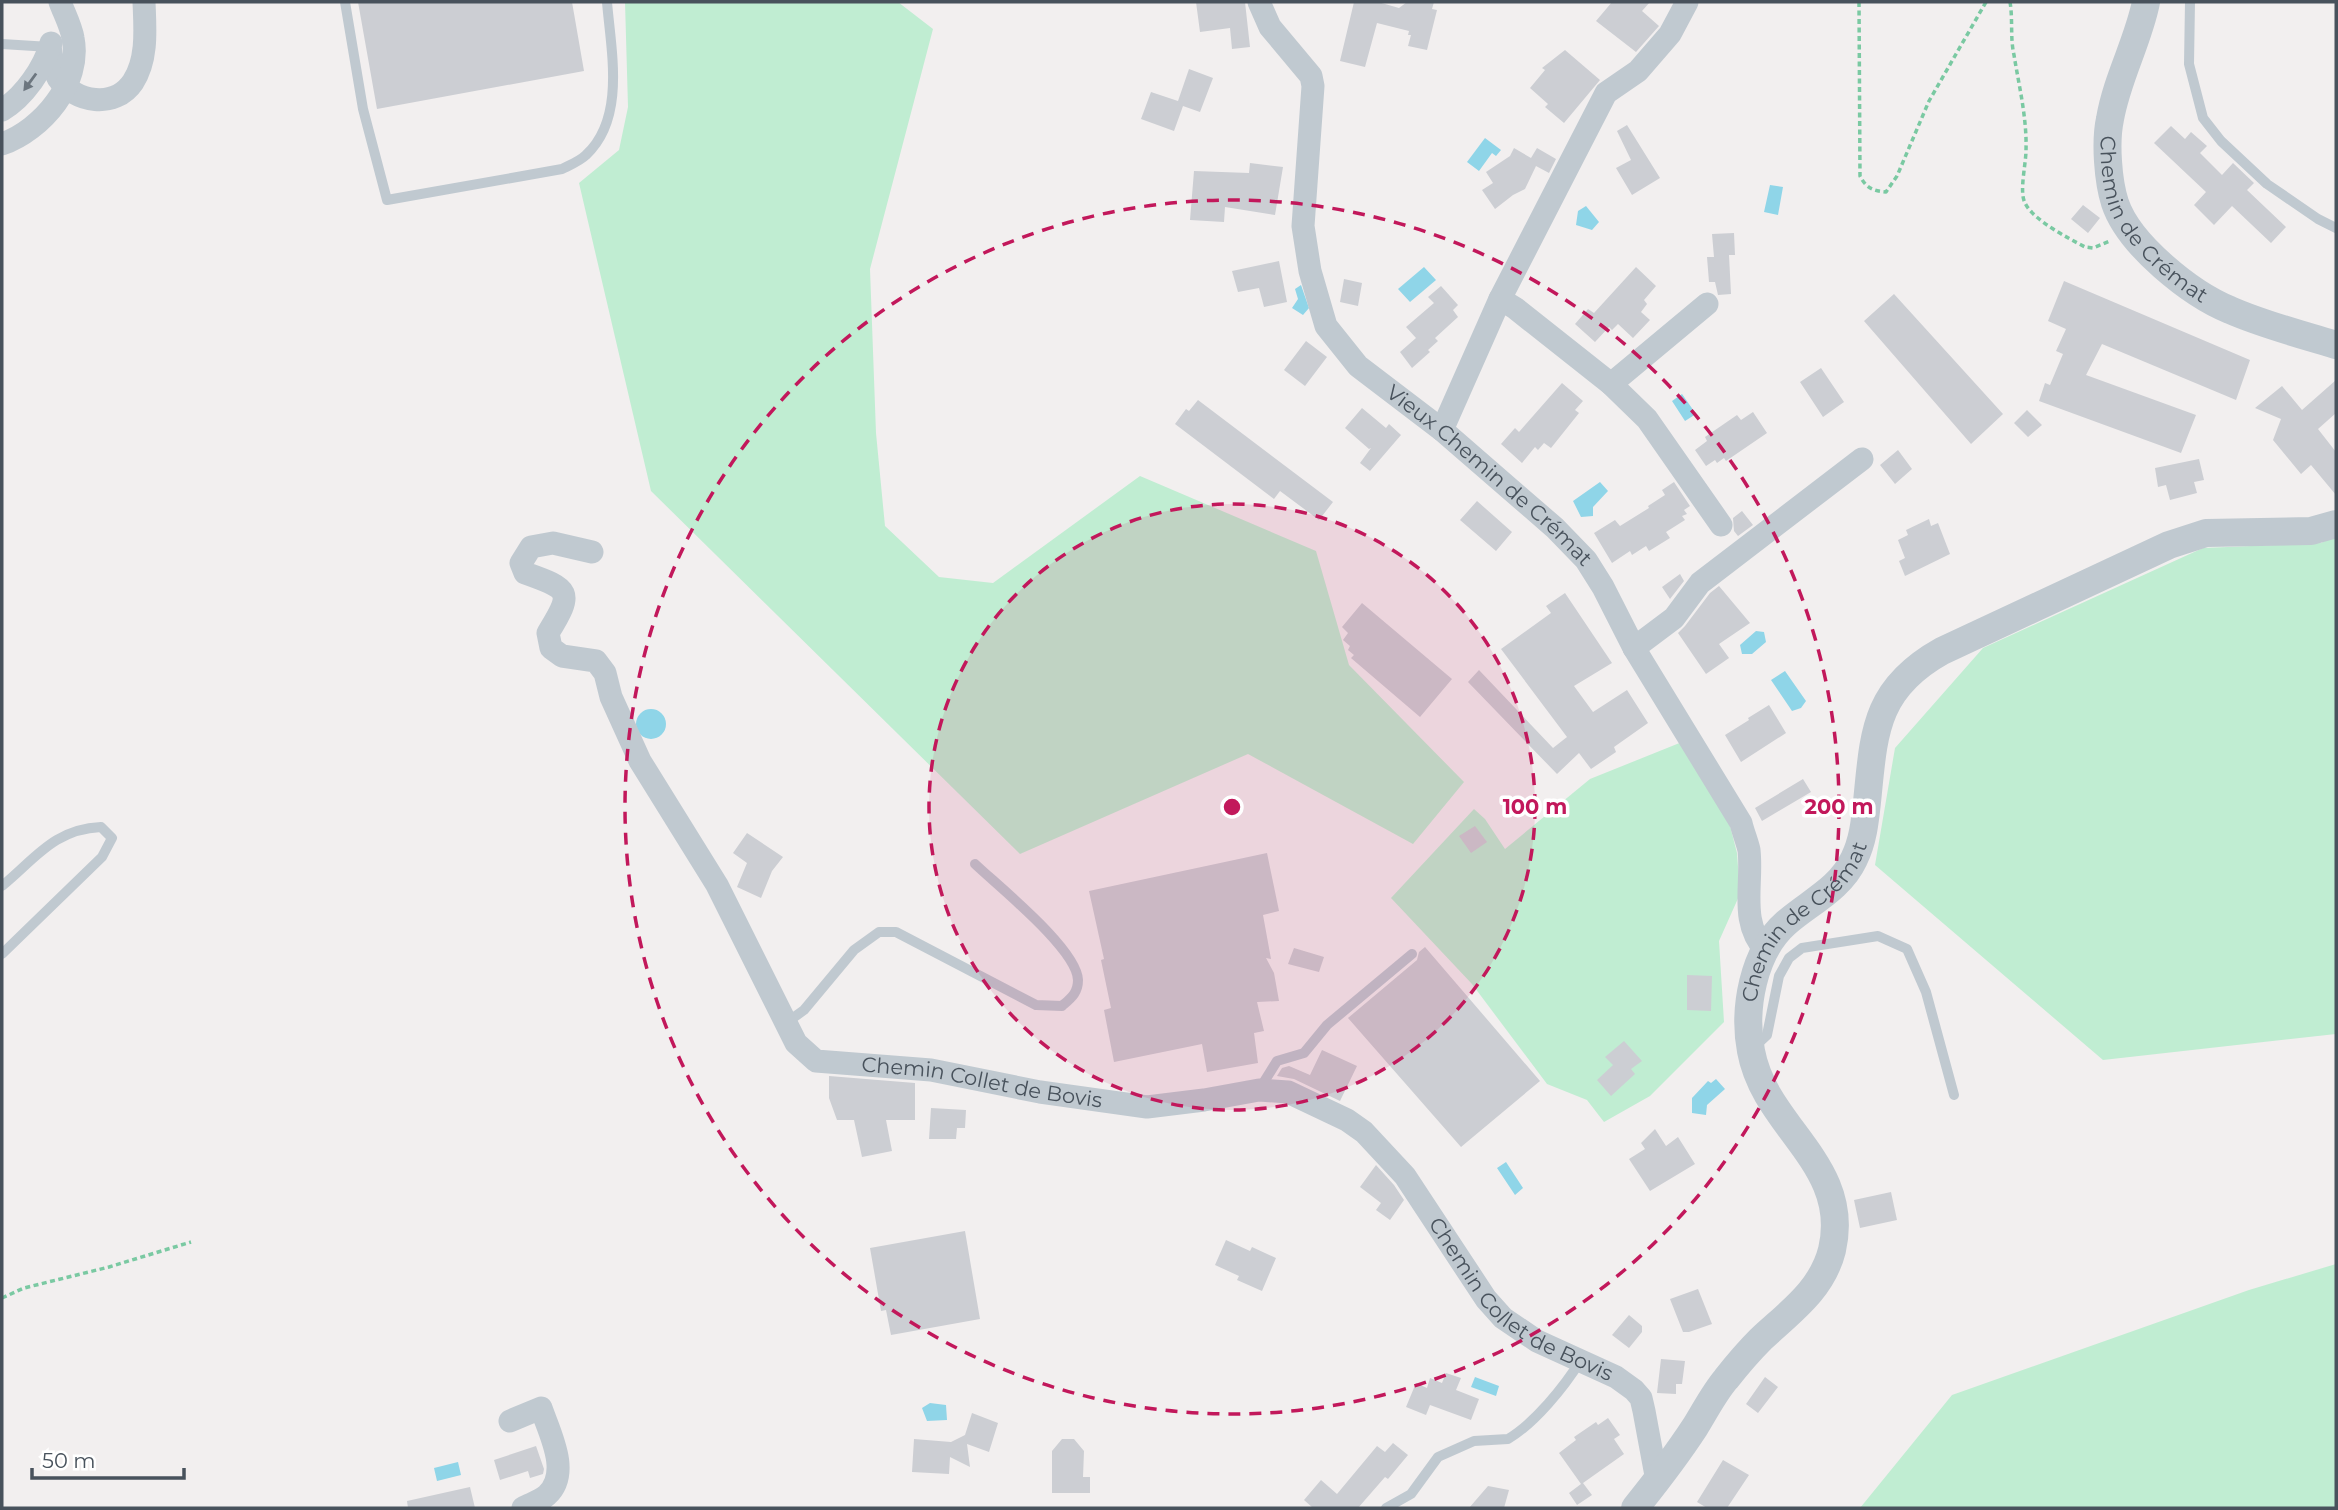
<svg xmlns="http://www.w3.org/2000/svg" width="2338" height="1510" font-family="Montserrat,sans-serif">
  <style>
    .green { fill: #c0edd2 }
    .water { fill: #8fd5e8 }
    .building { fill: #ccced3 }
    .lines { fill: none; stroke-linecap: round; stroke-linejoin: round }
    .path { stroke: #7ac9a2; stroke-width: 3.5; stroke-dasharray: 5 3.5; stroke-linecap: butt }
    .service { stroke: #c0c9d0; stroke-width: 10 }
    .minor { stroke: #c0c9d0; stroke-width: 23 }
    .tertiary { stroke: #c0c9d0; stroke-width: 28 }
    .oneway { fill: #6c767f }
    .ring { fill: none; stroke: #c2185b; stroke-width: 3.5; stroke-dasharray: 12 9 }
    .labels { text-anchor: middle; stroke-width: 7; stroke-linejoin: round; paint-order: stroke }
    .street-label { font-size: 21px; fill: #48525c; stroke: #fff }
    .centre { fill: #c2185b; stroke: #fff; stroke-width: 3.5 }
    .ring-label { font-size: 21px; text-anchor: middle; font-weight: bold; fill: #c2185b; stroke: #fff; stroke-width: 7; stroke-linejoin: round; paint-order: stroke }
  </style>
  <rect width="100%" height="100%" fill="#f2efef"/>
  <path class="green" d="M625 2H898L933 29 870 269 876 433 885 526 939 577 993 583 1140 476 1316 551 1349 665 1464 782 1413 844 1248 754 1020 854 651 491 579 183 619 150 628 107Z
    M2336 535V1034L2103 1060 1875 865 1895 748 1983 648 2203 548 2321 543Z
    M1682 742 1729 822 1737 853 1740 894 1719 941 1724 1022 1650 1096 1604 1122 1587 1100 1547 1084 1472 984 1391 898 1474 809 1485 819 1505 849 1590 779Z
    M2336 1264V1508H1860L1952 1395 2249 1290Z"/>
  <path class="water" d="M1485 138 1501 150 1496 156 1492 153 1479 171 1467 162Z
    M1770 185 1783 187 1778 215 1764 212Z
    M1586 206 1599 222 1592 230 1576 225 1578 211Z
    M1424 267 1436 280 1410 302 1398 289Z
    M1301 285 1309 308 1303 315 1292 308 1298 299 1295 289Z
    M1682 394 1696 414 1685 421 1672 401Z
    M1600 482 1608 491 1593 507V516L1581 517 1573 501Z
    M1756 631 1764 632 1766 642 1752 654H1742L1740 645Z
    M1785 671 1806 701 1801 708 1792 711 1771 680Z
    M636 724a15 15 0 1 1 30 0a15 15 0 1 1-30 0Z
    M1716 1079 1725 1089 1707 1105 1706 1115 1692 1113V1098L1708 1081 1711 1083Z
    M1506 1162 1523 1188 1515 1195 1497 1168Z
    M1475 1377 1499 1386 1496 1396 1471 1387Z
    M930 1403 946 1405 947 1420 927 1421 922 1408Z
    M458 1462 461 1475 437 1481 434 1468Z"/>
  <path class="building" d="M358 2H572L584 71 377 109Z
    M1196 2H1245L1250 47 1232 49 1230 28 1200 32Z
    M1354 2H1378L1399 8 1407 2H1434L1432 9 1437 10 1427 50 1408 46 1411 35H1408L1409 31 1377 23 1365 67 1340 61Z
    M1612 2H1650L1642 11 1659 26 1636 52 1596 21Z
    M1565 50 1600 80 1564 123 1545 107 1548 104 1530 88 1545 70 1542 68Z
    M1189 69 1213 78 1200 112 1183 106 1174 131 1141 119 1151 92 1178 101Z
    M1627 125 1660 178 1632 195 1616 168 1631 160 1617 131Z
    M2171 126 2185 139 2191 132 2207 146 2200 153 2222 175 2233 163 2254 183 2247 190 2286 227 2271 243 2232 206 2214 225 2194 205 2206 192 2154 143Z
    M1514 148 1531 158 1537 148 1556 159 1549 173 1536 166 1525 189 1513 195 1495 209 1482 190 1493 183 1486 172 1510 156Z
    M1250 163 1283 167 1275 215 1225 207 1224 222 1190 220 1194 171 1249 173Z
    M2083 205 2100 218 2088 233 2071 219Z
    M1734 233 1735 255H1729L1731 294 1718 295 1715 282H1709L1707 257H1714L1712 234Z
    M1279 261 1287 302 1264 307 1259 288 1238 292 1232 271Z
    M1636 267 1656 286 1644 300 1647 304 1641 312 1650 320 1633 338 1618 324 1612 330 1609 327 1595 342 1575 324 1588 309 1594 313Z
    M1344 279 1362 283 1358 306 1340 302Z
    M2064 281 2250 360 2236 400 2102 344 2086 375 2196 415 2181 453 2039 401 2045 383 2050 385 2063 354 2056 351 2066 329 2048 321Z
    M1441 286 1458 305 1453 310 1458 317 1435 338 1438 341 1428 350 1430 352 1412 368 1400 352 1416 338 1406 327 1434 303 1428 297Z
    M1894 294 2003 414 1971 444 1864 321Z
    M1306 341 1327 357 1305 386 1284 370Z
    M1821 368 1844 402 1823 417 1800 382Z
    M2336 380V413L2318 429 2336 452V495L2311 465 2301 474 2273 440 2281 419 2255 408 2282 386 2302 410Z
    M1562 383 1583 401 1575 410 1579 413 1551 448 1544 443 1538 450 1535 447 1522 463 1501 444 1515 428 1519 432Z
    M1198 400 1333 502 1319 520 1280 491 1274 499 1175 424 1186 409 1189 411Z
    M1362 408 1386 428 1389 424 1401 435 1370 471 1360 463 1371 448 1369 449 1345 428Z
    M2027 410 2042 425 2028 437 2014 423Z
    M1753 412 1767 433 1726 461 1724 458 1717 463 1715 460 1706 466 1695 450 1707 441 1705 437 1737 415 1741 420Z
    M1898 450 1912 469 1895 484 1880 465Z
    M2199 459 2204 480 2194 482 2197 493 2170 500 2166 485 2158 487 2155 468Z
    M1674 482 1690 506 1684 510 1687 514 1682 516 1685 520 1666 532 1670 538 1649 551 1646 546 1632 555 1630 551 1612 563 1594 533 1615 520 1620 526 1649 508 1648 506 1665 495 1662 490Z
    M1477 501 1512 532 1496 551 1460 520Z
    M1742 511 1753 525 1738 536 1734 531 1733 518Z
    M1929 519 1931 526 1938 523 1950 554 1905 576 1899 561 1905 558 1898 540 1908 535 1906 530Z
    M1680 574 1684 581 1670 599 1662 587Z
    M1719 586 1750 623 1719 644 1729 658 1706 674 1678 633 1685 626 1710 593Z
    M1565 593 1612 663 1574 686 1593 712 1627 690 1648 723 1614 747 1616 752 1591 769 1579 753 1557 774 1468 682 1479 670 1553 748 1567 737 1501 649 1551 613 1546 606Z
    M1362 603 1452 679 1420 717 1351 658 1354 655 1348 650 1350 646 1343 640 1348 633 1342 627Z
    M1769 705 1786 733 1741 762 1725 735 1749 720 1748 718Z
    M1803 779 1811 792 1762 821 1755 808Z
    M1475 826 1487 842 1471 853 1459 836Z
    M747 833 783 857 772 871 761 898 737 887 747 863 733 853Z
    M1267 853 1279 911 1263 915 1271 959 1266 958 1274 973 1279 1001 1257 1002 1264 1031 1254 1033 1258 1063 1207 1072 1202 1044 1114 1062 1104 1010 1111 1008 1101 960 1104 959 1089 891Z
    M1425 947 1540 1081 1461 1147 1348 1018 1417 960 1419 952Z
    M1294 948 1324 957 1319 972 1288 964Z
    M1687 975 1712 976 1711 1011 1687 1010Z
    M1624 1041 1642 1061 1631 1069 1635 1074 1611 1096 1597 1080 1613 1065 1605 1057Z
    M1322 1050 1357 1066 1340 1101 1294 1079 1277 1076 1282 1068 1289 1066 1310 1075Z
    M829 1076 915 1083V1120H886L892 1151 862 1157 854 1120H837L829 1098Z
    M931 1108 966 1110 965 1128H957L956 1139H929Z
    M1655 1129 1666 1146 1678 1137 1695 1164 1650 1191 1629 1159 1645 1149 1641 1143Z
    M1376 1165 1394 1185 1404 1200 1390 1220 1376 1210 1381 1203 1360 1187Z
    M1891 1192 1897 1220 1860 1228 1854 1200Z
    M965 1231 980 1319 891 1335 886 1310 881 1311 870 1248Z
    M1226 1240 1250 1251 1252 1247 1276 1258 1262 1291 1237 1280 1239 1276 1215 1265Z
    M1698 1289 1712 1324 1689 1332H1683L1670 1299Z
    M1629 1315 1642 1326V1332L1629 1348 1612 1335Z
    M1661 1359 1685 1361 1682 1384H1676V1394L1657 1393Z
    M1446 1373 1461 1378 1456 1390 1479 1399 1471 1420 1430 1405 1426 1415 1406 1407 1416 1383 1427 1388 1430 1378 1442 1383Z
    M1765 1377 1778 1387 1758 1413 1746 1404Z
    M972 1413 998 1423 989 1452 967 1444 970 1467 950 1457 949 1474 912 1472 914 1439 951 1442 965 1435Z
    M1608 1418 1620 1435 1614 1439 1624 1454 1583 1483 1592 1495 1577 1505 1569 1493 1581 1484 1559 1453 1576 1440 1574 1437 1596 1422 1598 1425Z
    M1062 1439H1074L1084 1451 1083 1477H1090V1493H1052V1451Z
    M1393 1443 1408 1455 1388 1479 1385 1477 1358 1508H1313L1304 1500 1321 1480 1337 1494 1377 1446 1385 1452Z
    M536 1446 544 1469 543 1474 530 1478 528 1471 500 1480 494 1460Z
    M1723 1460 1749 1475 1727 1508H1707L1697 1502Z
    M1488 1486 1509 1490 1504 1508H1469Z
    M470 1487 475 1508H408L407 1501Z"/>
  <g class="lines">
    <path class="path" d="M1859 2 1860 176C1866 188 1873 191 1886 192L1897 176 1929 101 1986 2
      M2010 2C2013 19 2010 38 2014 55 2019 86 2027 118 2026 150 2026 164 2019 192 2025 203 2033 220 2068 238 2085 247L2093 248 2110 241
      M2 1298 24 1288 109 1267 191 1242"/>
    <path class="service" d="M345 2 363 109 387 200 562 169C570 165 580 161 586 155 626 118 611 51 607 2
      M2190 2 2189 64 2203 118 2221 141 2267 184 2318 219 2336 228
      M2 44 50 47
      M2 886C35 859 54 829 101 827L112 838 102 857 2 954
      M786 1023 804 1010 854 950 879 932H896L1036 1005 1062 1006C1071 998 1078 993 1078 980 1077 949 998 886 975 864
      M1753 1048 1767 1035 1779 976 1789 958 1802 948 1878 936 1907 949 1926 992 1954 1095
      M1259 1090 1277 1061 1304 1053 1327 1025 1412 954
      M1386 1508 1411 1494 1438 1457 1474 1441 1508 1439C1535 1423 1564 1387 1581 1360"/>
    <g class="minor">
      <path id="s1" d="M1259 2 1270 27 1311 76 1313 86 1303 226 1310 271 1326 326 1358 366 1442 430 1555 528 1586 560 1603 587 1634 648 1741 823C1743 832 1747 841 1749 850 1753 885 1739 922 1766 951"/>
      <path d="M50 47C52 57 53 70 58 78 75 103 115 109 133 82 148 59 145 28 144 2"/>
      <path d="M2 110C24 97 44 68 51 43"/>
      <path d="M2 144C42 130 82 83 73 38 71 26 64 13 60 2"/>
      <path d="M1500 299 1515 308 1611 384 1647 419 1721 525"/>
      <path d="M1611 384 1707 304"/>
      <path d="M1442 430 1500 299 1606 93 1638 71 1670 34 1687 2"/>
      <path id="s2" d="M592 552 553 543 531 547 521 563 525 573C570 589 574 591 548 633L551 648 562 656 596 661 605 673 611 697 640 761 717 885 796 1043 816 1061 931 1070 1040 1092 1147 1107 1204 1100 1259 1090 1288 1092 1347 1120 1364 1132 1405 1176 1486 1299 1503 1318 1537 1341 1616 1377 1634 1390 1641 1398 1644 1411 1657 1481"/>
      <path d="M1634 648 1674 618 1700 583 1862 459"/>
      <path d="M510 1421 541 1408C550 1434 571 1473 547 1495 541 1501 530 1504 523 1508"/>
    </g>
    <g class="tertiary">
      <path id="s3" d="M2146 2C2138 42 2117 78 2110 119 2105 142 2108 181 2115 203 2129 245 2191 294 2230 310 2264 325 2300 334 2336 345"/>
      <path id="s4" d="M1635 1508C1656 1482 1676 1456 1695 1427 1705 1411 1714 1393 1726 1379 1737 1365 1749 1351 1761 1339 1790 1312 1822 1290 1832 1250 1852 1164 1765 1128 1751 1051 1743 1009 1753 952 1786 923 1810 902 1840 889 1854 859 1863 841 1865 821 1867 802 1874 733 1874 689 1942 651L2169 545 2206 533 2311 531 2336 524"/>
    </g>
  </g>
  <defs><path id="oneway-solid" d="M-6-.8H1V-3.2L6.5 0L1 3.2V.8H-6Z" transform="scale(1.75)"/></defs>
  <use class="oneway" href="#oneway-solid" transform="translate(30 82) rotate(126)"/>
  <circle cx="1232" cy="807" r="303" fill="#c2185b" fill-opacity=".12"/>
  <g class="ring">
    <circle cx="1232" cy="807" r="303"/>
    <circle cx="1232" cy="807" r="607"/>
  </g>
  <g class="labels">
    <g class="street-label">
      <text dy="7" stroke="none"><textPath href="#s3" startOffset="240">Chemin de Crémat</textPath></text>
      <text dy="7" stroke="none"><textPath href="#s1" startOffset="567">Vieux Chemin de Crémat</textPath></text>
      <text dy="7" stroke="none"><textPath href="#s4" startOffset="698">Chemin de Crémat</textPath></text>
      <text dy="7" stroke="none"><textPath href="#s2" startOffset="870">Chemin Collet de Bovis</textPath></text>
      <text dy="7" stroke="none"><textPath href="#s2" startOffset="1500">Chemin Collet de Bovis</textPath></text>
    </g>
  </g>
  <circle cx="1232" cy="807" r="10" class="centre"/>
  <g class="ring-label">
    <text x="1535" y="814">100 m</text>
    <text x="1839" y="814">200 m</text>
  </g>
  <rect width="2338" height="1510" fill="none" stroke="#48525c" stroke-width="7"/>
  <path d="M32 1468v10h152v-10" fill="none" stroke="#48525c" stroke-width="3.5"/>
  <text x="42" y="1468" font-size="21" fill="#48525c" stroke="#ffffff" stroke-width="5" paint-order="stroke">50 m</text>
</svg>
